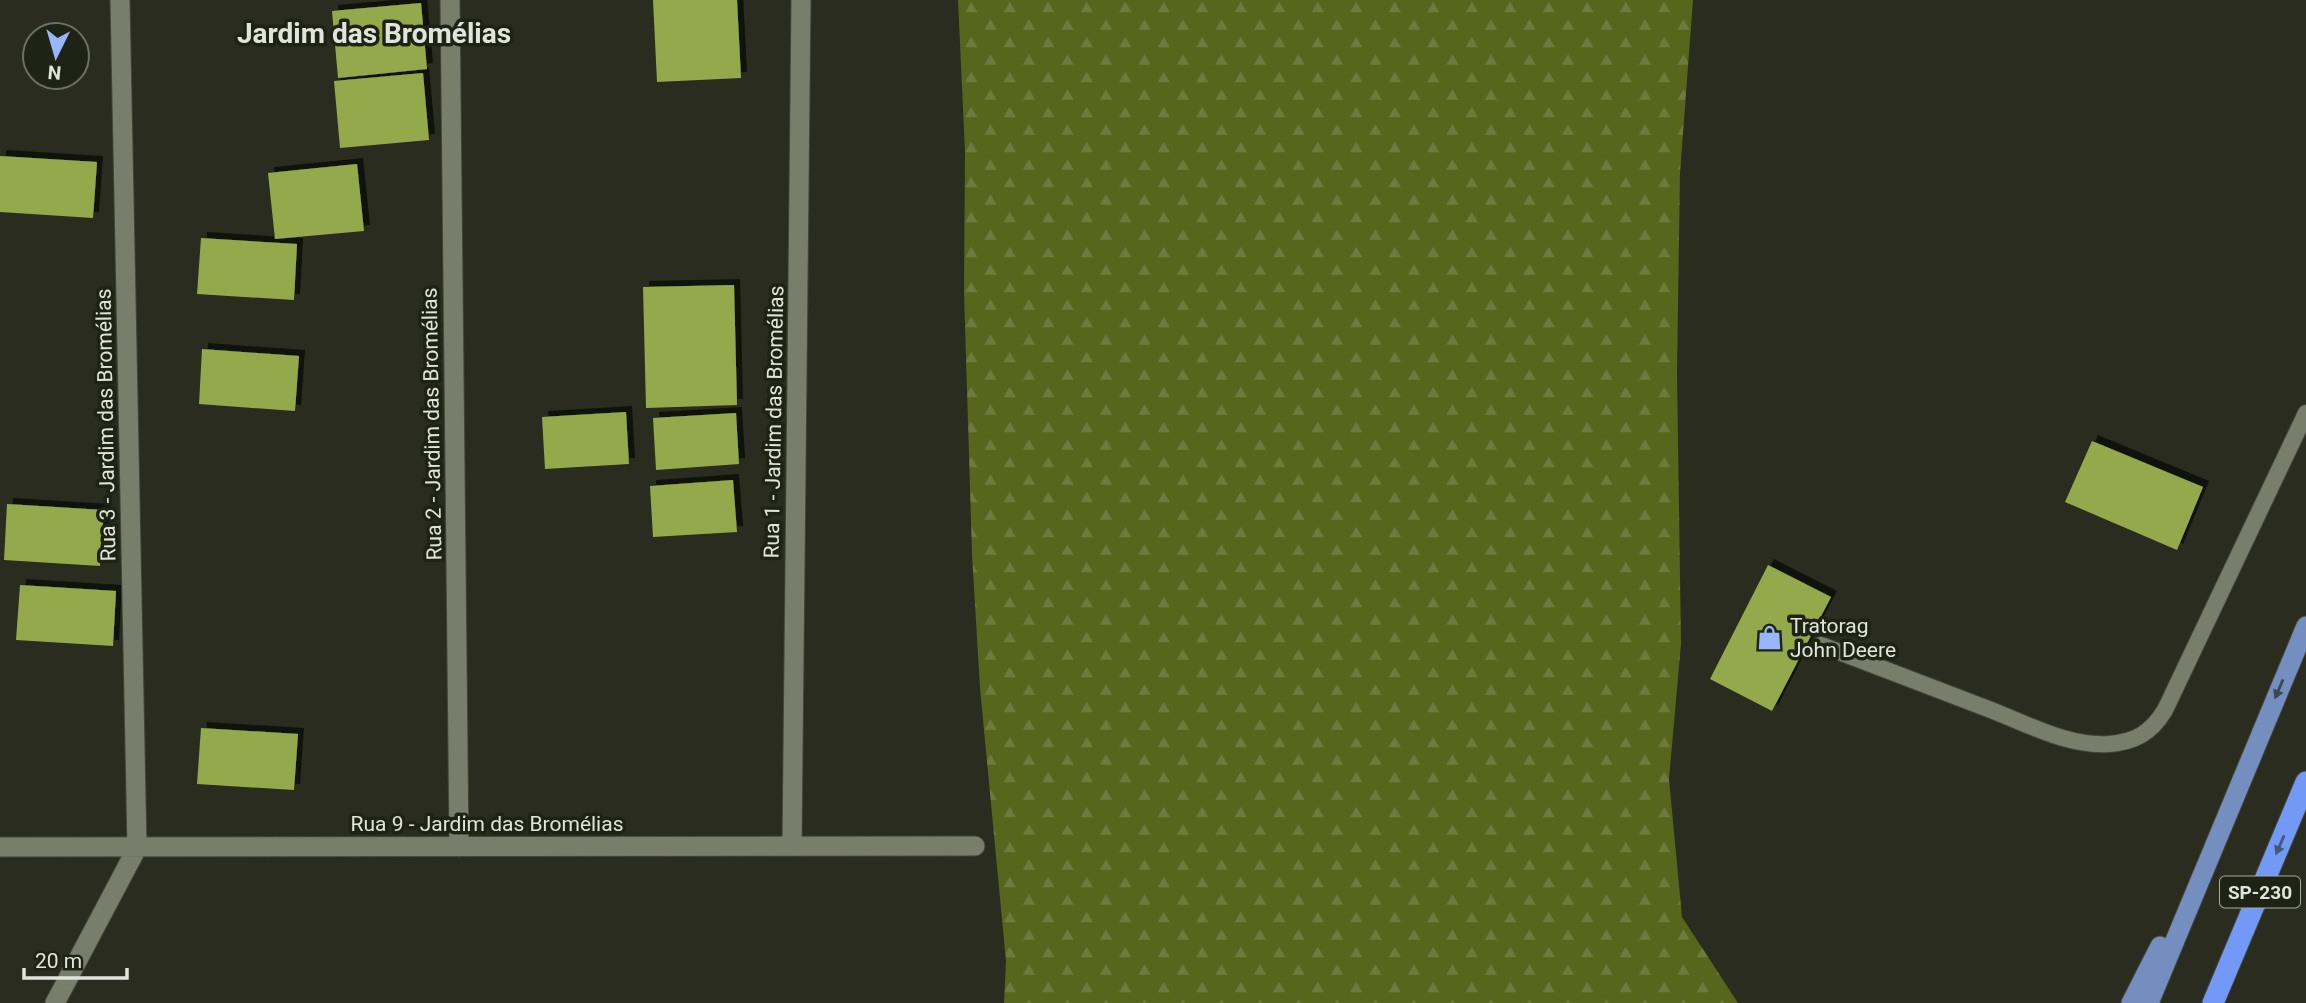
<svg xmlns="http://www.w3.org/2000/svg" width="2306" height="1003" font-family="Roboto,sans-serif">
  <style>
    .forest { fill: url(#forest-firs) }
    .building { fill: #94a94c; filter: url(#shadow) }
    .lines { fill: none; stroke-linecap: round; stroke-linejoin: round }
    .service-casing { stroke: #43473a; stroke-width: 18 }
    .minor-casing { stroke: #43473a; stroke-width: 21 }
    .primary-casing { stroke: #43473a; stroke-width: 21 }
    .motorway-casing { stroke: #43473a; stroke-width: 23 }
    .service { stroke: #787d6c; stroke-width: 16 }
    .minor { stroke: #787d6c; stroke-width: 19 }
    .primary { stroke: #748ebf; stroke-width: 19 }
    .motorway { stroke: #7299f6; stroke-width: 21 }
    .oneway { fill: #3d4850 }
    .oneway2 { fill: #44587a }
    .labels { text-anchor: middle; stroke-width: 7; stroke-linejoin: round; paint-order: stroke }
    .shield { fill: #1f2314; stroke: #a7aa9f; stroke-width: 2 }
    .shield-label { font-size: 19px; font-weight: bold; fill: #e1e4db }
    .street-label { font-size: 21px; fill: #e1e4db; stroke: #1f2314 }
    .poi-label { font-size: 21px; fill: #e1e4db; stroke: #1f2314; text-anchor: start }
    .district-label { font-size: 28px; font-weight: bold; fill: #e1e4db; stroke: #1f2314 }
  </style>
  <defs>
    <pattern id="forest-firs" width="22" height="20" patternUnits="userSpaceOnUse" patternTransform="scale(1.75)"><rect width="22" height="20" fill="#57651d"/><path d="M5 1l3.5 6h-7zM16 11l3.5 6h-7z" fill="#6f7b3d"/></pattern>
    <filter id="shadow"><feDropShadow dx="6" dy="-6" stdDeviation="0" flood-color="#0009"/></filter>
  </defs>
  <rect width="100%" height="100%" fill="#292c1e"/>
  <path class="forest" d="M958 0H1693L1680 173 1677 373 1681 644 1669 779 1682 917 1738 1003H1004L1006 961 980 688 972 554 964 292 965 152Z"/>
  <path class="building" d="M653 0H737L741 78 657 82Z
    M421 3 427 69 338 78 332 11Z
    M423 73 429 140 340 148 334 81Z
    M0 156 97 162 93 218 0 212Z
    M357 164 364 231 275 239 268 173Z
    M201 238 297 244 294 300 197 294Z
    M734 285 737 405 646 408 643 287Z
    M202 349 299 356 295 411 199 404Z
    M626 412 629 464 545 469 542 417Z
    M736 413 739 464 656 470 653 418Z
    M2092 441 2203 487 2177 550 2065 502Z
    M733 480 737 532 653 537 650 486Z
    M7 504 104 510 100 566 4 560Z
    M1768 565 1831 597 1772 711 1710 679Z
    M20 585 116 591 113 646 16 640Z
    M201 728 298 734 294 790 197 784Z"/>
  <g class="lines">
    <defs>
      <path id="service" d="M1821 645C1878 667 1934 688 1991 710 2027 724 2069 747 2109 744 2135 742 2151 733 2165 710L2306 413"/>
      <path id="minor" d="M450 0 459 847
        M792 845 801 0
        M0 847 975 846
        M55 1003 137 848 120 0"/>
      <path id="primary" d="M2131 1003 2160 946
        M2149 1003 2306 626"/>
      <path id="motorway" d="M2213 1003 2306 782"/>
    </defs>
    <use href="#service" class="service-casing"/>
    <use href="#minor" class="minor-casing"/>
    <use href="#primary" class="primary-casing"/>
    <use href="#motorway" class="motorway-casing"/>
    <use href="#service" class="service"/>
    <use href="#minor" class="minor"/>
    <use href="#primary" class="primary"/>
    <use href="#motorway" class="motorway"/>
  </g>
  <defs><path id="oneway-solid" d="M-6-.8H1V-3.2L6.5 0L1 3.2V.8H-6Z" transform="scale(1.75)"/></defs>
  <use class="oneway" href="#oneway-solid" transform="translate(2279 689) rotate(113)"/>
  <use class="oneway2" href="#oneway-solid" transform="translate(2280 845) rotate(113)"/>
  <defs>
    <symbol id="shop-bare" viewBox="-9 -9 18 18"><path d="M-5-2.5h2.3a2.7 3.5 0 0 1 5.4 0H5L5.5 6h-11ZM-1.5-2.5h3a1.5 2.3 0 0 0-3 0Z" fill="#96b6fd" stroke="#1f2314" stroke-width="2.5" paint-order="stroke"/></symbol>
  </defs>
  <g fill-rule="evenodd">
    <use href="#shop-bare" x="1752" y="620" width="35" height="35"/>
  </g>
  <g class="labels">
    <rect class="shield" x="2220" y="876.5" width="80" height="31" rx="5"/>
    <g class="shield-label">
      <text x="2260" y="899">SP-230</text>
    </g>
    <g class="street-label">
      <text transform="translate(774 422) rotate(-89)" y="7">Rua 1 - Jardim das Bromélias</text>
      <text transform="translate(432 424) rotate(-91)" y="7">Rua 2 - Jardim das Bromélias</text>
      <text transform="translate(106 425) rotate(-91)" y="7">Rua 3 - Jardim das Bromélias</text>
      <text x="487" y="831">Rua 9 - Jardim das Bromélias</text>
    </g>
    <g class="poi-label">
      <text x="1790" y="633">Tratorag<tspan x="1790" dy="24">John Deere</tspan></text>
    </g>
    <g class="district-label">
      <text x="374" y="43">Jardim das Bromélias</text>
    </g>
  </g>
  <g transform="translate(56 56) rotate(185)"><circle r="33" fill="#1f2314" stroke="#6d7064" stroke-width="2"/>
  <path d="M0-5L12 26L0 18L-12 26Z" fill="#96b6fd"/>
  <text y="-10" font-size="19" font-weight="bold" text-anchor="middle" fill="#e1e4db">N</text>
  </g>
  <path d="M24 968v10h103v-10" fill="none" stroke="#e1e4db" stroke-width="3.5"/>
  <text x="35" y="968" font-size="21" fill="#e1e4db" stroke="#1f2314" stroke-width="5" paint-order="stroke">20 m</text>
</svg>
